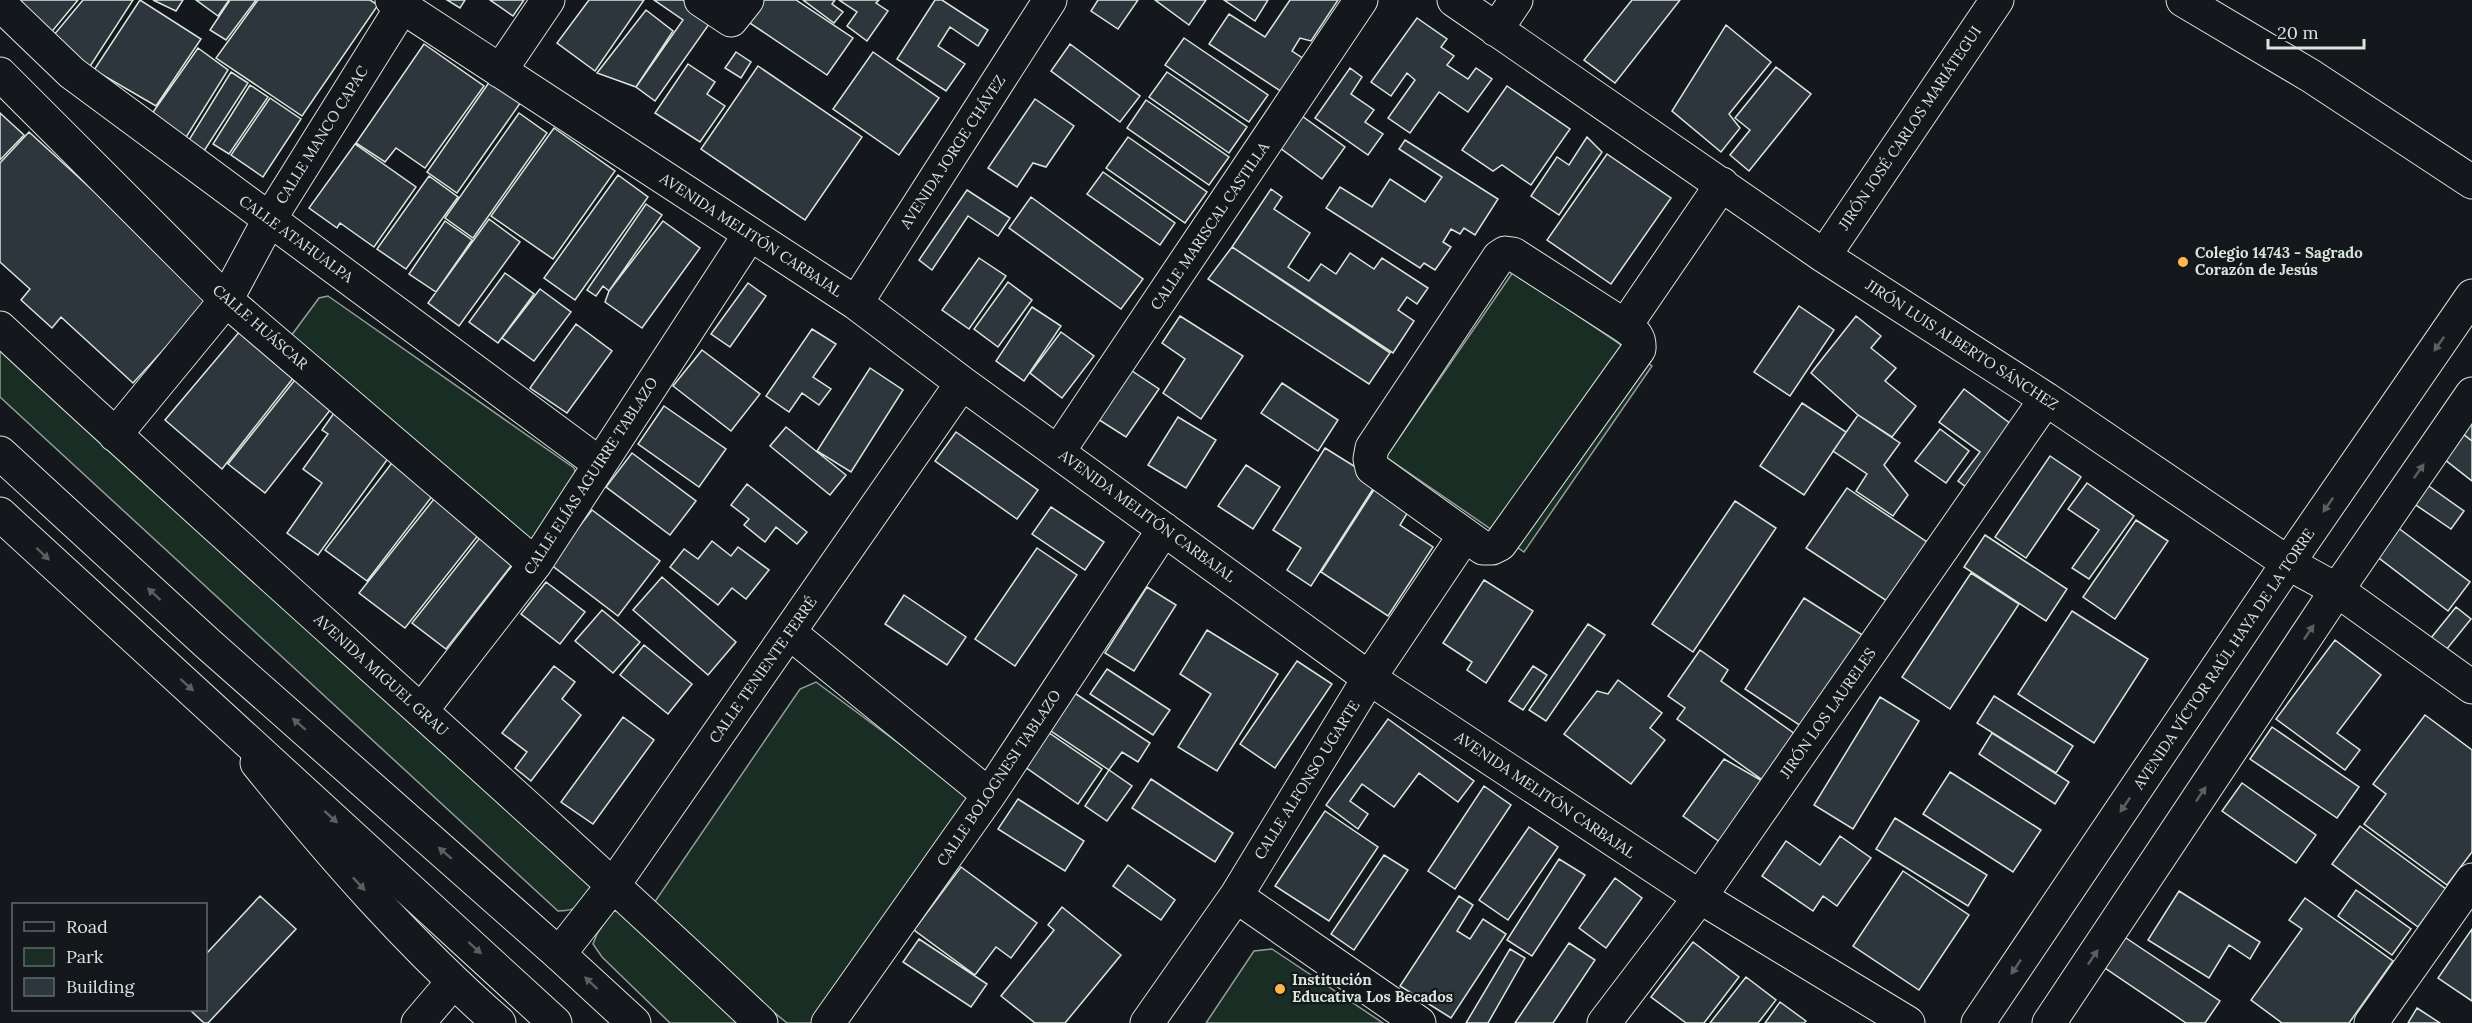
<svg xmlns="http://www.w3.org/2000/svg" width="2472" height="1023" font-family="Lora,serif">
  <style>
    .green { fill: #1a2d24; stroke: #939e99; stroke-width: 1.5 }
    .building { fill: #2c363c; stroke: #d8e6dc; stroke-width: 1.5 }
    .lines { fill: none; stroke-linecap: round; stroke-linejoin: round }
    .minor-casing { stroke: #d8e6dc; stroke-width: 35 }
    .major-casing { stroke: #d8e6dc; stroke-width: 35 }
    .highway-casing { stroke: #d8e6dc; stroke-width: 35 }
    .minor { stroke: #14181c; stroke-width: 33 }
    .major { stroke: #14181c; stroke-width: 33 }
    .highway { stroke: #14181c; stroke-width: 33 }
    .oneway { fill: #59605f }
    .poi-dot { fill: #ffb74d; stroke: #14181c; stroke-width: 2 }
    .labels { text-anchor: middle; stroke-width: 4.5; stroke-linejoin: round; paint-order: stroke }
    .street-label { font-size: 15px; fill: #d8e6dc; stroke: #14181c }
    .poi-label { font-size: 15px; font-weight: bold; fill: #d8e6dc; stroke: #14181c; text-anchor: start }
  </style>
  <rect width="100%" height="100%" fill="#14181c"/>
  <path class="green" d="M1513 272 1652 366 1524 552 1386 457Z
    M328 296 574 468 577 477 528 545 288 340 319 298Z
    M0 337 591 883C590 904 577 911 558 911L0 397Z
    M816 682 970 796 817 1023H787L651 912 654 903 800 689Z
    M612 911 626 912 750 1023H670L602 957 593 944 597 934Z
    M1272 949 1383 1023H1206L1254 951Z"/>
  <path class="building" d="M0 0H78L44 41Z
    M83 0H133L87 71 48 42Z
    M140 0 201 39 156 106 94 70Z
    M153 0H183L176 11Z
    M196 0H229L218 16Z
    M230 0H256L226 40 210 30Z
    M258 0H370L378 5 302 116 216 58Z
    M447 0H465L460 8Z
    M490 0H524L513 16Z
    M589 0H644L595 71 557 43Z
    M654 0H683L712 20 655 101 636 87 683 20Z
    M752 0H796L853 38 827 75 741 17Z
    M803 0H835L832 4 843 12 834 23Z
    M839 0H879L876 3 888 11 867 41 847 26 857 12Z
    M935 0H942L988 30 978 46 950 27 938 46 965 64 946 91 897 59Z
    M1098 0H1138L1118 29 1091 11Z
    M1155 0H1206L1189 25Z
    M1224 0H1268L1255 21Z
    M1290 0H1338L1311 41 1300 38 1292 51 1304 59 1282 92 1209 44 1229 14 1265 37Z
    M1632 0H1680L1615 83 1584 60Z
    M646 10 673 31 636 87 597 73Z
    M1417 18 1447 39 1441 47 1454 56 1447 65 1468 79 1476 68 1492 79 1468 112 1439 92 1410 133 1388 118 1415 80 1407 73 1391 96 1371 82Z
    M1726 25 1771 62 1729 114 1740 128 1721 152 1672 111Z
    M1184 38 1268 95 1249 122 1165 65Z
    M424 44 484 86 425 168 396 148 385 162 356 143Z
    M1070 44 1140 96 1120 122 1051 71Z
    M198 48 228 70 185 139 151 115Z
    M736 52 751 62 741 78 725 68Z
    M873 52 939 98 899 155 833 109Z
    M688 64 715 82 707 94 725 106 700 142 655 113Z
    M758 66 862 137 805 220 701 149Z
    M1776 67 1811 94 1749 171 1730 155 1750 130 1735 118Z
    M1350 68 1362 77 1351 94 1374 110 1365 122 1383 134 1368 155 1315 118Z
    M231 72 248 83 204 151 189 140Z
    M1167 72 1247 127 1229 153 1149 97Z
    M490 81 521 102 457 193 427 172Z
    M250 85 268 97 229 154 213 144Z
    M1507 86 1570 129 1531 185 1502 165 1493 171 1462 150Z
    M270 98 301 119 263 177 231 155Z
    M1035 99 1074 126 1046 167 1033 163 1017 187 988 168Z
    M1146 100 1229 157 1209 185 1127 128Z
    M1295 111 1345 147 1322 179 1272 142Z
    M0 113 24 135 0 160Z
    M519 113 547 133 473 238 445 218Z
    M554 128 615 171 553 259 491 216Z
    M29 132 211 298 133 383 61 317 52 328 21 300 30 289 0 262V163Z
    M1128 137 1207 192 1185 223 1106 168Z
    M1587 137 1602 152 1559 215 1531 196 1557 157 1569 165Z
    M1405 140 1498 199 1475 235 1464 228 1460 234 1451 229 1443 242 1451 247 1435 270 1424 263 1420 268 1326 208 1340 187 1372 207 1390 179 1425 202 1442 177 1399 149Z
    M355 144 416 187 374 247 340 223 337 228 309 208Z
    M1607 154 1671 198 1611 284 1547 240Z
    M1103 172 1175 223 1160 245 1087 194Z
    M618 175 648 197 575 300 544 278Z
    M429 176 458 197 406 269 377 249Z
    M1271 189 1282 197 1274 209 1310 233 1288 267 1309 281 1321 264 1336 274 1350 253 1374 269 1382 258 1428 288 1417 304 1407 297 1398 310 1414 321 1393 353 1232 247Z
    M967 190 1010 218 998 236 968 216 932 270 919 260Z
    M1031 197 1143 279 1121 309 1009 228Z
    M646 204 662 215 609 291 603 286 596 296 587 290Z
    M489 219 520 242 459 326 428 303Z
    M445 221 472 240 436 292 409 274Z
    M663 221 700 248 642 328 605 302 609 291Z
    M1232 247 1390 353 1369 384 1208 279Z
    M979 258 1006 276 969 329 942 310Z
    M505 273 534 294 498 343 469 322Z
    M1008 282 1032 300 998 347 974 329Z
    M748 283 766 296 730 347 711 334Z
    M540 289 571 312 534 361 502 338Z
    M1799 306 1834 330 1790 396 1754 372Z
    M1032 307 1061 326 1024 381 996 361Z
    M1180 316 1243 356 1201 419 1163 393 1185 359 1162 343Z
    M1856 316 1881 336 1871 348 1896 368 1885 381 1916 406 1892 437 1858 415 1811 373Z
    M576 324 612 351 567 413 530 388Z
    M812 329 836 344 813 377 831 389 819 405 802 393 789 412 766 396Z
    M240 331 294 377 222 469 165 420Z
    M1061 332 1094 356 1062 398 1030 373Z
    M702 350 760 394 731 431 673 386Z
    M1126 367 1159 389 1126 437 1093 416Z
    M870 368 903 390 851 472 817 451Z
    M298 376 335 404 265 493 228 464Z
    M1282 383 1338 420 1318 451 1261 413Z
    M1964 389 2015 427 1969 489 1958 481 1980 452 1939 422Z
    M1802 403 1846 432 1804 495 1760 466Z
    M664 406 726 449 699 487 638 444Z
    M334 413 392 453 318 555 287 533 322 483 303 469 328 434 322 430Z
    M1858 415 1900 443 1884 465 1908 495 1893 516 1856 491 1867 474 1833 451Z
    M1178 417 1216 440 1186 488 1148 465Z
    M2472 419V441L2462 433Z
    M786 427 846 475 830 495 770 446Z
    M1940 429 1969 451 1946 483 1915 461Z
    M956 432 1038 490 1017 519 935 461Z
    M2463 434 2472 441V481L2444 459Z
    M1325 448 1378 481 1311 586 1287 570 1301 548 1273 530Z
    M632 453 696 501 670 535 606 487Z
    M398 455 440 486 367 581 325 550Z
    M2050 456 2081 477 2026 558 1995 537Z
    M1246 465 1280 487 1253 529 1218 506Z
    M2423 482 2464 511 2451 529 2410 501Z
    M2087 483 2134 516 2089 579 2072 568 2099 530 2068 509Z
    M747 484 807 532 797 544 776 527 765 542 744 525 749 519 731 505Z
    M1377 485 1411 507 1400 525 1433 547 1388 616 1321 572Z
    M1847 488 1930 544 1890 603 1806 548Z
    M442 489 487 524 405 628 359 593Z
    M1735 501 1776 528 1693 652 1652 624Z
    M1051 507 1104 542 1085 570 1032 534Z
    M592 510 660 561 618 616 550 564Z
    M2136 520 2168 541 2115 619 2083 597Z
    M2397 527 2470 582 2448 611 2375 555Z
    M486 530 518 557 446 649 412 623Z
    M1985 535 2067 589 2046 621 1964 567Z
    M712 541 731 556 738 547 769 570 746 599 732 588 718 605 670 567 684 549 698 559Z
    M1037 548 1077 575 1015 666 975 639Z
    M1971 573 2019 604 1950 709 1902 677Z
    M662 577 736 642 708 675 633 610Z
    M1484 580 1533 611 1486 683 1467 670 1472 662 1443 643Z
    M546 582 585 612 560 644 521 614Z
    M1147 587 1176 605 1134 671 1105 653Z
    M904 595 966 637 947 665 885 624Z
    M1804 598 1867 638 1807 730 1745 689Z
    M2456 607 2471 619 2446 650 2431 638Z
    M602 610 640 642 613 673 575 641Z
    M2072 611 2148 659 2094 743 2018 694Z
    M1588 624 1605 635 1546 721 1529 710Z
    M1207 630 1278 674 1217 771 1178 747 1211 694 1180 674Z
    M2335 640 2381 675 2337 733 2360 750 2345 770 2276 719Z
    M644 645 692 684 668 714 620 675Z
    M1700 650 1728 670 1721 681 1795 734 1771 786 1677 719 1685 708 1668 696Z
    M1297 661 1332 684 1275 768 1240 744Z
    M554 666 575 682 562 699 581 715 531 781 515 768 527 752 502 733Z
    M1533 666 1547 675 1523 710 1509 701Z
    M1107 669 1170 710 1153 735 1090 694Z
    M1618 680 1662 713 1650 728 1665 740 1631 784 1564 734 1597 691 1608 694Z
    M1070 690 1150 743 1138 762 1122 752 1109 770 1045 727Z
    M1994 696 2073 746 2056 773 1977 723Z
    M1880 697 1919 721 1853 829 1814 805Z
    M2425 715 2472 750V852L2447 885 2364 824 2386 794 2373 784Z
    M623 717 654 740 593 824 561 802Z
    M1388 719 1474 781 1458 802 1419 773 1394 807 1362 784 1350 801 1368 814 1358 829 1326 805Z
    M1039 726 1102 769 1078 804 1015 760Z
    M2272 727 2359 787 2337 818 2250 759Z
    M1992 733 2069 782 2055 804 1979 754Z
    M1724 759 1771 786 1727 847 1683 816Z
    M1109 770 1132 786 1107 821 1085 806Z
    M1950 772 2041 830 2013 872 1923 814Z
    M1151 779 1233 833 1215 862 1132 808Z
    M2242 783 2316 835 2296 863 2222 811Z
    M1484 786 1511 805 1455 889 1428 871Z
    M1018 799 1084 841 1065 871 998 829Z
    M1325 811 1378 847 1329 921 1275 886Z
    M1895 818 1987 875 1968 906 1876 849Z
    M2360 826 2446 889 2418 927 2332 864Z
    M1529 827 1558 847 1508 920 1479 900Z
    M1840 836 1871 858 1837 906 1823 896 1813 911 1762 876 1786 841 1820 865Z
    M1384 855 1408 870 1354 950 1331 934Z
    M1559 859 1585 875 1532 956 1507 940Z
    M1128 865 1175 900 1161 920 1113 886Z
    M961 867 1037 923 1011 958 996 947 975 975 914 930Z
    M1903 871 1969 915 1919 990 1853 946Z
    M1615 878 1642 898 1606 948 1579 928Z
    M2356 890 2411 929 2392 955 2338 916Z
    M2179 891 2260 942 2250 959 2229 945 2209 978 2148 940Z
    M260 896 296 929 208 1023H204L190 1010H206V954Z
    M1459 896 1473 905 1457 931 1470 939 1483 919 1506 934 1451 1018 1400 986Z
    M2305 898 2393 961 2349 1023H2282L2251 1000 2302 929 2289 920Z
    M1062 907 1121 955 1065 1023H1035L1001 996 1054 930 1048 925Z
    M2472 929V1001L2438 978Z
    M2123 936 2220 1001 2205 1023H2186L2102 966Z
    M919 939 987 984 971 1007 903 962Z
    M1693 942 1739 977 1704 1023H1686L1651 997Z
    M1569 943 1595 960 1553 1023H1515Z
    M1510 949 1525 958 1488 1023H1466Z
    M1746 977 1776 1000 1758 1023H1710Z
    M1780 1002 1806 1021 1804 1023H1765Z
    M2417 1008 2440 1023H2408Z"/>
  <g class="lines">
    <defs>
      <path id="minor" d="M392 0 856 303 962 383 1369 678 1700 897 1908 1023
        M701 0 731 20 747 0
        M1454 0 1824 256 2046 399 2288 563 2337 590 2472 687
        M2183 0 2311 76 2472 182
        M0 4 72 73 600 464
        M1496 30 1516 0
        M500 71 548 0
        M0 74 226 300 535 564
        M1505 253 1513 254 1625 326C1634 333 1640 336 1639 349L1500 544 1492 548H1483L1372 468 1370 459 1372 448 1499 257Z
        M1824 256 1997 0
        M856 303 1050 0
        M1625 326 1722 184
        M0 328C251 562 511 787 761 1023
        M115 435 226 300 269 220 402 7
        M1058 452 1361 0
        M790 633 989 795
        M421 711 535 564 750 234
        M257 763C332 856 410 945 499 1023
        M1236 896 1419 1023
        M559 954 614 884 962 383
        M418 1023 453 982
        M828 1023 989 795 1164 529
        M1147 1023 1236 896 1369 678 1465 535
        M1604 1023 1700 897 2046 399
        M2371 1023 2472 880"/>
      <path id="major" d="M1978 1023 2288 563 2472 296
        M2049 1023 2337 590 2472 394"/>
      <path id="highway" d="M0 453 207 643 559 954 634 1023
        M0 514 555 1023"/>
    </defs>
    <use href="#minor" class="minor-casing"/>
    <use href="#major" class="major-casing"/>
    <use href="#highway" class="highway-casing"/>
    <use href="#minor" class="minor"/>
    <use href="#major" class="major"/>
    <use href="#highway" class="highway"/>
  </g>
  <defs><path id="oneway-solid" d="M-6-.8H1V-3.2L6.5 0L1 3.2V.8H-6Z" transform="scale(1.5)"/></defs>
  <g class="oneway">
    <use href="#oneway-solid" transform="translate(2439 344) rotate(125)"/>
    <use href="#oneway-solid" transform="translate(2419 471) rotate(-55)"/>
    <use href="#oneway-solid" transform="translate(2328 505) rotate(125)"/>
    <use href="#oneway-solid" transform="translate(43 554) rotate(43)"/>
    <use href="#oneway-solid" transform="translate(154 594) rotate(-137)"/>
    <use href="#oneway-solid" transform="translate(2309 632) rotate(-56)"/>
    <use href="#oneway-solid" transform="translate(187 685) rotate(42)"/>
    <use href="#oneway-solid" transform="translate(299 724) rotate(-139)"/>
    <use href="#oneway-solid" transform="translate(2201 794) rotate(-56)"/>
    <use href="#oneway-solid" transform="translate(2125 805) rotate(124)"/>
    <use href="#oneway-solid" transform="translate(331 817) rotate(42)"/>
    <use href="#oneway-solid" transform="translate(445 853) rotate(-139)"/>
    <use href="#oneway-solid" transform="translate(359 884) rotate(47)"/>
    <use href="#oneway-solid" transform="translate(475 948) rotate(42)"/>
    <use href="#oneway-solid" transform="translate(2093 957) rotate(-56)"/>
    <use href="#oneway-solid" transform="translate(2016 967) rotate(124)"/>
    <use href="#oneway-solid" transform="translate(591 983) rotate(-137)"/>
  </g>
  <g class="poi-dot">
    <circle cx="2183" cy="262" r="6"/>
    <circle cx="1280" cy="989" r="6"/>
  </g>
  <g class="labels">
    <g class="street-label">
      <text transform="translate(1910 128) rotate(-56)" y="5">JIRÓN JOSÉ CARLOS MARIÁTEGUI</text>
      <text transform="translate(322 135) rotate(-58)" y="5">CALLE MANCO CAPAC</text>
      <text transform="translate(953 152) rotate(-57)" y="5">AVENIDA JORGE CHÁVEZ</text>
      <text transform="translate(1210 226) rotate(-56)" y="5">CALLE MARISCAL CASTILLA</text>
      <text transform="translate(751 235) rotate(33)" y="5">AVENIDA MELITÓN CARBAJAL</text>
      <text transform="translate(296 239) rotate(36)" y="5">CALLE ATAHUALPA</text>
      <text transform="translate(260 327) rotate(41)" y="5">CALLE HUÁSCAR</text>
      <text transform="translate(1962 345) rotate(33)" y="5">JIRÓN LUIS ALBERTO SÁNCHEZ</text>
      <text transform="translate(591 476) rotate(-57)" y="5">CALLE ELÍAS AGUIRRE TABLAZO</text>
      <text transform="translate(1147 516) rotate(36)" y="5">AVENIDA MELITÓN CARBAJAL</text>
      <text transform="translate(2224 659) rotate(-56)" y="5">AVENIDA VÍCTOR RAÚL HAYA DE LA TORRE</text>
      <text transform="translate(763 670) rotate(-55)" y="5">CALLE TENIENTE FERRÉ</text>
      <text transform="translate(381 675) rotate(42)" y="5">AVENIDA MIGUEL GRAU</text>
      <text transform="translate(1828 713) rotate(-55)" y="5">JIRÓN LOS LAURELES</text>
      <text transform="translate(999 778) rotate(-56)" y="5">CALLE BOLOGNESI TABLAZO</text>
      <text transform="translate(1307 780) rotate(-58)" y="5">CALLE ALFONSO UGARTE</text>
      <text transform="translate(1545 795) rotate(34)" y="5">AVENIDA MELITÓN CARBAJAL</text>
    </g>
    <g class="poi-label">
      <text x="2195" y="258">Colegio 14743 - Sagrado<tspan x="2195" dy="17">Corazón de Jesús</tspan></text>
      <text x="1292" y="985">Institución<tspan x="1292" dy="17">Educativa Los Becados</tspan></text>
    </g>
  </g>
  <rect x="12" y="903" width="195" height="108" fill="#14181c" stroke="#626a69" stroke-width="1.5"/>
  <rect x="24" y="922" width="30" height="9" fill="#14181c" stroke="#626a69" stroke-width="1.5"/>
  <text x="66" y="933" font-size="18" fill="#d8e6dc">Road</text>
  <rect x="24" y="948" width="30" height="18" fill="#1a2d24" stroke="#626a69" stroke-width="1.5"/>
  <text x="66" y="963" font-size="18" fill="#d8e6dc">Park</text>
  <rect x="24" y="978" width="30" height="18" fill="#2c363c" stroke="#626a69" stroke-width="1.5"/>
  <text x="66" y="993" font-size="18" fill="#d8e6dc">Building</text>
  <path d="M2268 39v9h96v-9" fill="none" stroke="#d8e6dc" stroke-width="3"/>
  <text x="2277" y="39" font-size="18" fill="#d8e6dc" stroke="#14181c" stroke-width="4.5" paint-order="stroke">20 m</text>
</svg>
